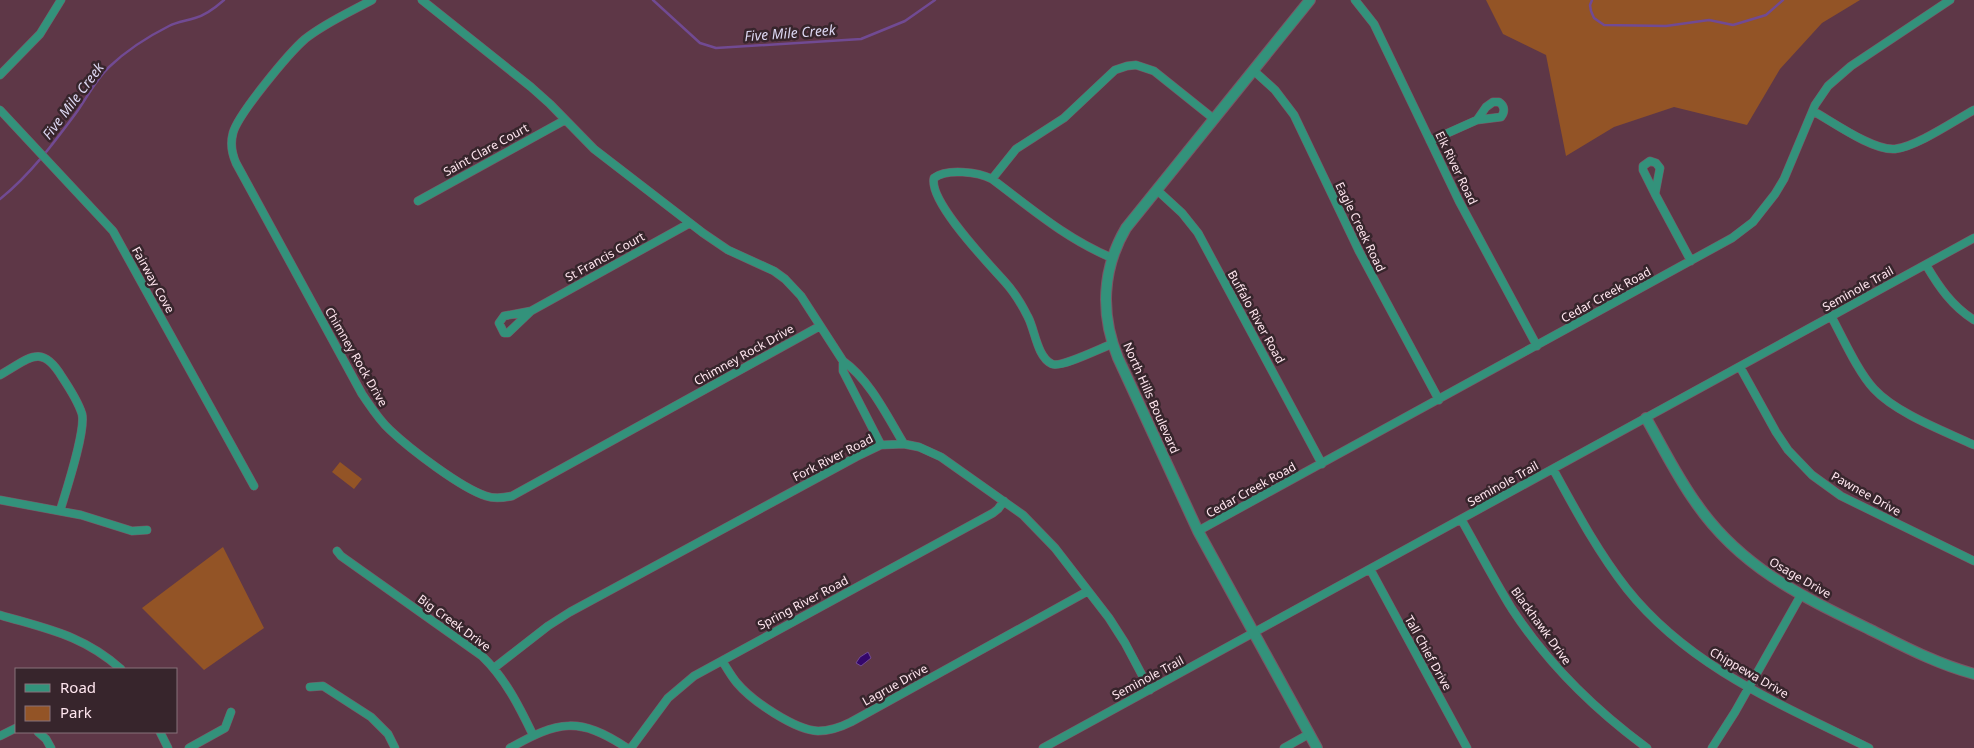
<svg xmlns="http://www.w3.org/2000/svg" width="1974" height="748" font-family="'Noto Sans',sans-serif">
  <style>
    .green { fill: #935426 }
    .water { fill: #34076c; stroke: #714a93 }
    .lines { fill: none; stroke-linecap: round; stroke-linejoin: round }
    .stream { stroke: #714a93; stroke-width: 2.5 }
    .minor-casing { stroke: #7b5665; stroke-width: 9 }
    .tertiary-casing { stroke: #7b5665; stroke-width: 12 }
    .minor { stroke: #33927b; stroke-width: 8 }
    .tertiary { stroke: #33927b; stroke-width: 10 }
    .labels { text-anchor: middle; stroke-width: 5; stroke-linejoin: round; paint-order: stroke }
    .street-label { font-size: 12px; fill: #ffe6ef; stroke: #37252c }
    .water-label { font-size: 14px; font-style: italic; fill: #dcd7f2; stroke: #37252c }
  </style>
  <rect width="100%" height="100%" fill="#5e3747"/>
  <path class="green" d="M1486 0H1860L1822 23 1780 69 1747 125 1674 107 1614 127 1566 156 1546 55 1503 34Z
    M340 462 362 479 354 489 332 472Z
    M223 547 264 628 204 670 142 608Z"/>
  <path class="water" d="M868 652 871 658 861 666 856 663 860 657Z"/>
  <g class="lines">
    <path class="stream" d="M653 0 700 43 716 48 861 39 905 21 935 0
      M1592 0 1590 5 1591 11 1594 18 1604 25 1666 26 1709 20 1733 25 1766 15 1783 0
      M0 199C30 175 53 144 76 113 87 98 95 80 109 67 127 50 147 37 169 26 177 22 186 21 195 18 206 15 215 8 224 0"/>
    <defs>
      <path id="minor" d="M372 0C350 12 325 23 305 39 289 53 238 114 233 133 230 144 232 154 236 163L362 394C371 407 379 420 390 430 410 449 461 488 486 496 494 499 503 498 512 496L820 326
        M422 0 531 87 550 104 594 149 703 233 728 250 774 271 785 279 801 296 843 361C870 380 887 416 904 444
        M1355 0 1374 24 1459 201 1537 346
        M1253 70 1275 90 1294 115 1359 251 1439 400
        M0 75 40 34 61 0
        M1493 102H1499C1505 106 1505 112 1501 117L1477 120 1486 107Z
        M0 110 113 231 254 486
        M1813 111C1833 122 1873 151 1895 149 1916 147 1954 121 1974 110
        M1430 141 1477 120
        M1650 161 1656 163 1660 168 1655 194 1643 170V166Z
        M992 179C1032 209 1065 238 1112 258
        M1157 190 1182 213 1198 233 1322 464
        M1655 194 1691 261
        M418 201 565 120
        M1926 265C1939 287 1952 306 1974 320
        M531 311 504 316 499 323 504 333H508L531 311 690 223
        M1831 316C1843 338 1858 372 1874 389 1896 413 1944 431 1974 445
        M1112 344C1101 348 1061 368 1052 364 1037 357 1035 330 1028 317 1022 305 1015 293 1005 282 989 264 928 201 934 178 947 168 978 172 992 179L1016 149 1064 118 1115 70 1127 66 1136 65 1154 71 1214 119
        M843 361V371L881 445
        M1740 367 1776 432 1788 450 1812 475 1841 496 1974 561
        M0 375C29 359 41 342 62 377 70 389 78 401 82 414 86 431 66 491 60 511
        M1553 469C1576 511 1598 552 1627 589 1689 667 1782 705 1869 748
        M0 500 81 515 132 531 147 530
        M1461 519C1478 549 1494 580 1512 609 1548 664 1594 709 1647 748
        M1198 531 1732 238 1753 222 1775 194 1784 179 1815 105 1828 86 1851 66 1950 0
        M337 551 341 556 482 656C505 678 519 706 533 735
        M1370 569 1467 748
        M0 615C47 629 83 635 121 669
        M722 661C727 668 731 676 737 683 752 701 795 730 818 731 830 731 841 727 851 722L1088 591
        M494 668 548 626 570 612 856 457 881 445 904 444 919 447 941 457 1023 515 1055 548 1109 618 1125 643 1150 690
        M310 687 323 686 371 717 388 734 395 748
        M38 732 46 739 51 748
        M160 732 168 748
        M0 736 16 728
        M189 748 225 728 231 712
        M510 748C558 721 579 716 627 748
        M631 748 668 698 694 676 993 513 998 509 1004 501
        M1043 748 1974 238
        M1284 748 1309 734
        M1712 748 1735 712 1801 595"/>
      <path id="tertiary" d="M1310 0 1126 228C1102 269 1100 314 1118 358L1198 531 1317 748
        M1646 418C1662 446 1677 477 1696 503 1740 567 1801 596 1869 629 1903 646 1937 664 1974 674"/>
    </defs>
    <use href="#minor" class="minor-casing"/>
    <use href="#tertiary" class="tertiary-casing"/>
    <use href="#minor" class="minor"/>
    <use href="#tertiary" class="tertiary"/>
  </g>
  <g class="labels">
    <g class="street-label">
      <text transform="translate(486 150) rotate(-29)" y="4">Saint Clare Court</text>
      <text transform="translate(1456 168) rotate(64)" y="4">Elk River Road</text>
      <text transform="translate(1360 227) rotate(64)" y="4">Eagle Creek Road</text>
      <text transform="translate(605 257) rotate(-29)" y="4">St Francis Court</text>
      <text transform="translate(153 280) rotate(61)" y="4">Fairway Cove</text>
      <text transform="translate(1858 289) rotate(-29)" y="4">Seminole Trail</text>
      <text transform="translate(1606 295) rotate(-29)" y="4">Cedar Creek Road</text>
      <text transform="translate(1256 317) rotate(61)" y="4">Buffalo River Road</text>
      <text transform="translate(744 355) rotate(-29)" y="4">Chimney Rock Drive</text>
      <text transform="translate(356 357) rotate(60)" y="4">Chimney Rock Drive</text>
      <text transform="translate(1151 398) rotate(66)" y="4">North Hills Boulevard</text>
      <text transform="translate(833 458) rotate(-27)" y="4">Fork River Road</text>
      <text transform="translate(1503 484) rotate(-29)" y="4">Seminole Trail</text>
      <text transform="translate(1251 490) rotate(-29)" y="4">Cedar Creek Road</text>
      <text transform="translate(1866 494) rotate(29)" y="4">Pawnee Drive</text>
      <text transform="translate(1800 578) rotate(30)" y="4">Osage Drive</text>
      <text transform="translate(803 603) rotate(-28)" y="4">Spring River Road</text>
      <text transform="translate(454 623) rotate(36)" y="4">Big Creek Drive</text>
      <text transform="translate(1541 626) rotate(54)" y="4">Blackhawk Drive</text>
      <text transform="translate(1428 653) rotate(61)" y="4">Tall Chief Drive</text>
      <text transform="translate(1749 673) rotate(30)" y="4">Chippewa Drive</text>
      <text transform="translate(1148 678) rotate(-28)" y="4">Seminole Trail</text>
      <text transform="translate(895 685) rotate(-29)" y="4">Lagrue Drive</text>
    </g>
    <g class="water-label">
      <text transform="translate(790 33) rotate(-4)" y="5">Five Mile Creek</text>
      <text transform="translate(73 101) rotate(-53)" y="5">Five Mile Creek</text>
    </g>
  </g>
  <rect x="15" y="668" width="162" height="65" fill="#37252c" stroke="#87727a"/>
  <rect x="25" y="684" width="25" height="8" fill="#33927b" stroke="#87727a"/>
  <text x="60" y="693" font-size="15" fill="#ffe6ef">Road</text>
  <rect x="25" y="706" width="25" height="15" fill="#935426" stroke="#87727a"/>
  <text x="60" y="718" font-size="15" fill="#ffe6ef">Park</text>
</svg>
